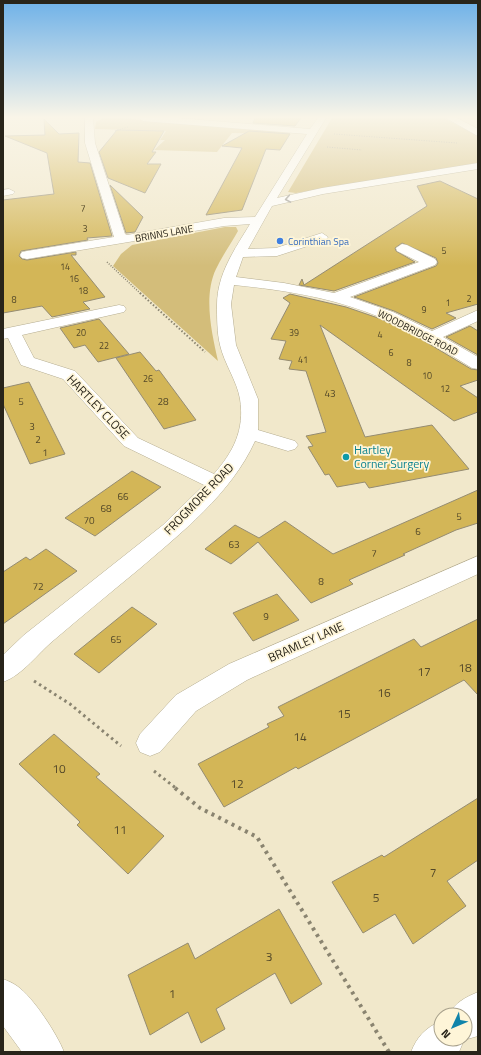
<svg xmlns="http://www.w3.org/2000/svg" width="481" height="1055" font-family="'Titillium Web',sans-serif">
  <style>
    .green { fill: #d3bd7a }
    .building { fill: #d3b657; stroke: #958c72 }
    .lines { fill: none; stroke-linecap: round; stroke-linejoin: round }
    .minor-casing { stroke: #b5ad91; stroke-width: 1 }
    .path-far4 { stroke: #8a8470; stroke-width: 1; stroke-dasharray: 1 1.5; stroke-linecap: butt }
    .path-far3 { stroke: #8a8470; stroke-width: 1.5; stroke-dasharray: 1 1.5; stroke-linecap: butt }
    .path-far2 { stroke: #8a8470; stroke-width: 2; stroke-dasharray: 1.5 2; stroke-linecap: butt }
    .path-far1 { stroke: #8a8470; stroke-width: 3; stroke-dasharray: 2.5 3.5; stroke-linecap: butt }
    .path { stroke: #8a8470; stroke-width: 4; stroke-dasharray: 3 4.5; stroke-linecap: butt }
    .minor { fill: #fff; fill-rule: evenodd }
    .oneway { stroke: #9e9c98 }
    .shop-dot { fill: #3f7fe0; stroke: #fef5d8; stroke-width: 1.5 }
    .culture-dot { fill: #0f9aa8; stroke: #fef5d8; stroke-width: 1.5 }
    .labels { text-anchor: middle; stroke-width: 3.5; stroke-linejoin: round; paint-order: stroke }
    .far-number-label { font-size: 9px; fill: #534829 }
    .far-street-label { font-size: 10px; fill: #28241a; stroke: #fef5d8 }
    .far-shop-label { font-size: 10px; fill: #366cbe; stroke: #fef5d8; text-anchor: start }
    .number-label { font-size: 10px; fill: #534829 }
    .street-label { font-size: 12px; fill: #28241a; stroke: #fef5d8 }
    .culture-label { font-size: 12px; fill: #0d838f; stroke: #fef5d8; text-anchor: start }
    .near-number-label { font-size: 12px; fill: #534829 }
  </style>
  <rect width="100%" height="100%" fill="#f1e8cb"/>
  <path class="green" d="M103 118H121L290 133V134L232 133 217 152 154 150 165 140H160L166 131 95 129 96 122Z
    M332 118H444L478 136V163L296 193 288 192Z
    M225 227H236L238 231C231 244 222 256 216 269 203 296 212 334 218 361L113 266 121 254 132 245Z"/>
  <path class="building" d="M255 118H301L295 126 253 123Z
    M44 119 59 134 79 133 78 162 90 163 112 236 87 238 88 240 21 251 19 256 22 259 27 260 76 252V255H71L105 297 83 302 90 309 52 317 42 306 3 313V200L54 194 47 153 5 136 45 135Z
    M117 130 164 131 152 152H156L147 164H161L145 193 108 178 99 152Z
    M249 131 290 134 280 150 266 149 242 210 206 215 242 148 222 146Z
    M440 181 478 199V304L446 313 456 318 432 329 394 311 354 297 436 266 438 263 436 258 402 243 395 248 396 251 415 262 334 291 299 285 302 279 304 285 427 206 417 186Z
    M110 185 143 217 135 232 126 233Z
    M290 294 346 307 381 319 416 336 471 369 478 370V380L460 386 478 398V412L454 421 320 325 365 437 432 425 469 469 369 488 365 482 337 487 329 474 325 475 308 447 313 446 306 436 326 432 306 371 289 369 292 361 279 359 286 341 271 339 290 303 283 298Z
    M99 319 129 354 98 362 85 345 74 348 60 328Z
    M470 326 478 331V355L446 337Z
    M140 352 156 371 159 370 196 420 164 429 116 358Z
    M29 382 65 454 30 464 3 404V388Z
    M132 471 161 487 95 536 65 518Z
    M478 490V523L456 530 403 554 405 555 349 580 353 584 311 603 258 542 231 564 205 549 235 525 259 538 285 521 333 554Z
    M46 549 77 571 3 624V572L26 557 30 560Z
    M277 594 299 620 253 641 233 613Z
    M132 607 157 624 99 673 74 654Z
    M478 619V695L464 680 298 769 296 767 224 807 198 764 269 727 267 724 284 716 278 707 414 639 421 647Z
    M54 734 100 774 96 777 164 836 128 874 77 825 80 822 19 764Z
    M478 798V860L447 881 466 906 413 944 395 914 363 933 332 882 382 855 384 857Z
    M279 909 322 984 291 1004 275 973 216 1009 225 1029 201 1043 188 1012 150 1035 128 975 188 943 195 959Z"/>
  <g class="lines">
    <defs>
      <path id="minor" d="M85 118H93L95 143 125 234 127 235 224 218 255 217 307 134 143 121 139 118H177L310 129 318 118H326L277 198 322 188 478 163V169L323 194 272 206 248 249 276 248 322 233 328 237 326 240 277 256 243 257 236 277 284 283 334 293 419 262 397 251 396 248 402 244 407 245 435 259 437 262 435 265 350 297 393 312 432 331 478 310V321L443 337 478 357V369L472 368C443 350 413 331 382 318 335 298 285 290 234 285L231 304 236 345 258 399V430L295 441 298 445 295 449 288 451 255 441C231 494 181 533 138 570 110 593 82 616 54 640 38 653 23 675 3 682V655L24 635 163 525 204 485 124 446 63 379 21 365 8 338 3 339V329L119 305 124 306 126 309 124 312 22 335 34 358 75 371 138 438 214 474C233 452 245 430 240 399 237 381 224 363 220 345 217 333 217 317 217 305 217 274 235 249 250 224L224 226 27 259 22 258 20 255 22 252 27 251 114 237 85 143Z
        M446 118H457L478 129V136Z
        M9 189 15 192 13 194 3 196V190Z
        M478 556V574L247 680 196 711 160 752 150 756 140 752 136 743 140 734 176 695 229 664Z
        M3 979C8 981 13 983 17 986 33 997 57 1034 64 1052H22L3 1026Z
        M478 992V1036L464 1040 459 1052H411C417 1037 425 1028 441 1021V1039H465V1015H449C454 1003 466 997 478 992Z"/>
    </defs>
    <use href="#minor" class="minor-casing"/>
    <path class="path-far4" d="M115 131 128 127
      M334 134 457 143
      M327 147 362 150"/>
    <path class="path-far3" d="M107 262 141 294"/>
    <path class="path-far2" d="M140 293 205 352"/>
    <path class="path-far1" d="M34 681 70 704 121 746
      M154 771 177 789"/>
    <path class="path" d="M175 788 200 808 257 837 389 1052"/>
    <use href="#minor" class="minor"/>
  </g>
  <defs><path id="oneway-chevron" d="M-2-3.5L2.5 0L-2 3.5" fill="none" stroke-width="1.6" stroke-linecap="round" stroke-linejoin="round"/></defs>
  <use class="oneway" href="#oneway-chevron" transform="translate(288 199) rotate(170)"/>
  <linearGradient id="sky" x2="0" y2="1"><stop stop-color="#6eb1e8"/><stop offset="0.44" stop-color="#f9f5e8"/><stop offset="1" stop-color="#f9f5e8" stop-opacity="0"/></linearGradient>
  <rect width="481" height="266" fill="url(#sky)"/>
  <circle class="shop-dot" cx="280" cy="241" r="4"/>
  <circle class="culture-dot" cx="346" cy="457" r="4"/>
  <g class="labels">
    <g class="far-number-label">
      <text x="83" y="212">7</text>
      <text x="85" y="232">3</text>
      <text x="444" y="254">5</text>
      <text x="65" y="270">14</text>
      <text x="74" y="282">16</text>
      <text x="83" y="294">18</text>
      <text x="469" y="302">2</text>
      <text x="14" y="303">8</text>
      <text x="448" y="306">1</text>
      <text x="424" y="313">9</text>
      <text x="81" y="336">20</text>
      <text x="294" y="336">39</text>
      <text x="380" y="338">4</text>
      <text x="104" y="349">22</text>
      <text x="391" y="356">6</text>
      <text x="303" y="363">41</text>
      <text x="409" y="366">8</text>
      <text x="427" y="379">10</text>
      <text x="148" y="382">26</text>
      <text x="445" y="392">12</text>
    </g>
    <g class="far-street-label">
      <text transform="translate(164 233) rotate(-10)" y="4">BRINNS LANE</text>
      <text transform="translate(418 332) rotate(27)" y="4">WOODBRIDGE ROAD</text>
    </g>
    <g class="far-shop-label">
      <text x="288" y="245">Corinthian Spa</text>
    </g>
    <g class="number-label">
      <text x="330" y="397">43</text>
      <text x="21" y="405">5</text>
      <text x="163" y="405">28</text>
      <text x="32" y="430">3</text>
      <text x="38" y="443">2</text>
      <text x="45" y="456">1</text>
      <text x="123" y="500">66</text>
      <text x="106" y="512">68</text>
      <text x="459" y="520">5</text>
      <text x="89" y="524">70</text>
      <text x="418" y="535">6</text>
      <text x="234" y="548">63</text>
      <text x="374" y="557">7</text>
      <text x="321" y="585">8</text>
      <text x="38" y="590">72</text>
      <text x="266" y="620">9</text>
      <text x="116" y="643">65</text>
    </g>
    <g class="street-label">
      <text transform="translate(98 407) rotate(46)" y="4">HARTLEY CLOSE</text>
      <text transform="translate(199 499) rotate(-46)" y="4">FROGMORE ROAD</text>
      <text transform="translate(306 642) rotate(-24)" y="4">BRAMLEY LANE</text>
    </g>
    <g class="culture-label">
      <text x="354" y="454">Hartley<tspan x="354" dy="14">Corner Surgery</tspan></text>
    </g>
    <g class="near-number-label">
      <text x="465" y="672">18</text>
      <text x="424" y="676">17</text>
      <text x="384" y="697">16</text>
      <text x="344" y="718">15</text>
      <text x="300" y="741">14</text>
      <text x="59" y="773">10</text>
      <text x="237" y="788">12</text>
      <text x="120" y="834">11</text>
      <text x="433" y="877">7</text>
      <text x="376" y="902">5</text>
      <text x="269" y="961">3</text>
      <text x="172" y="998">1</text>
    </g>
  </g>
  <rect width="481" height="1055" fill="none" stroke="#28241a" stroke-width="8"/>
  <g transform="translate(453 1027) rotate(226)"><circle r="19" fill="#fef5d8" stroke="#a8a18c"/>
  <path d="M0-3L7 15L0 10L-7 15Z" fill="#1084aa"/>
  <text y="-6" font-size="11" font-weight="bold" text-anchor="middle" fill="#28241a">N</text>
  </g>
</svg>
